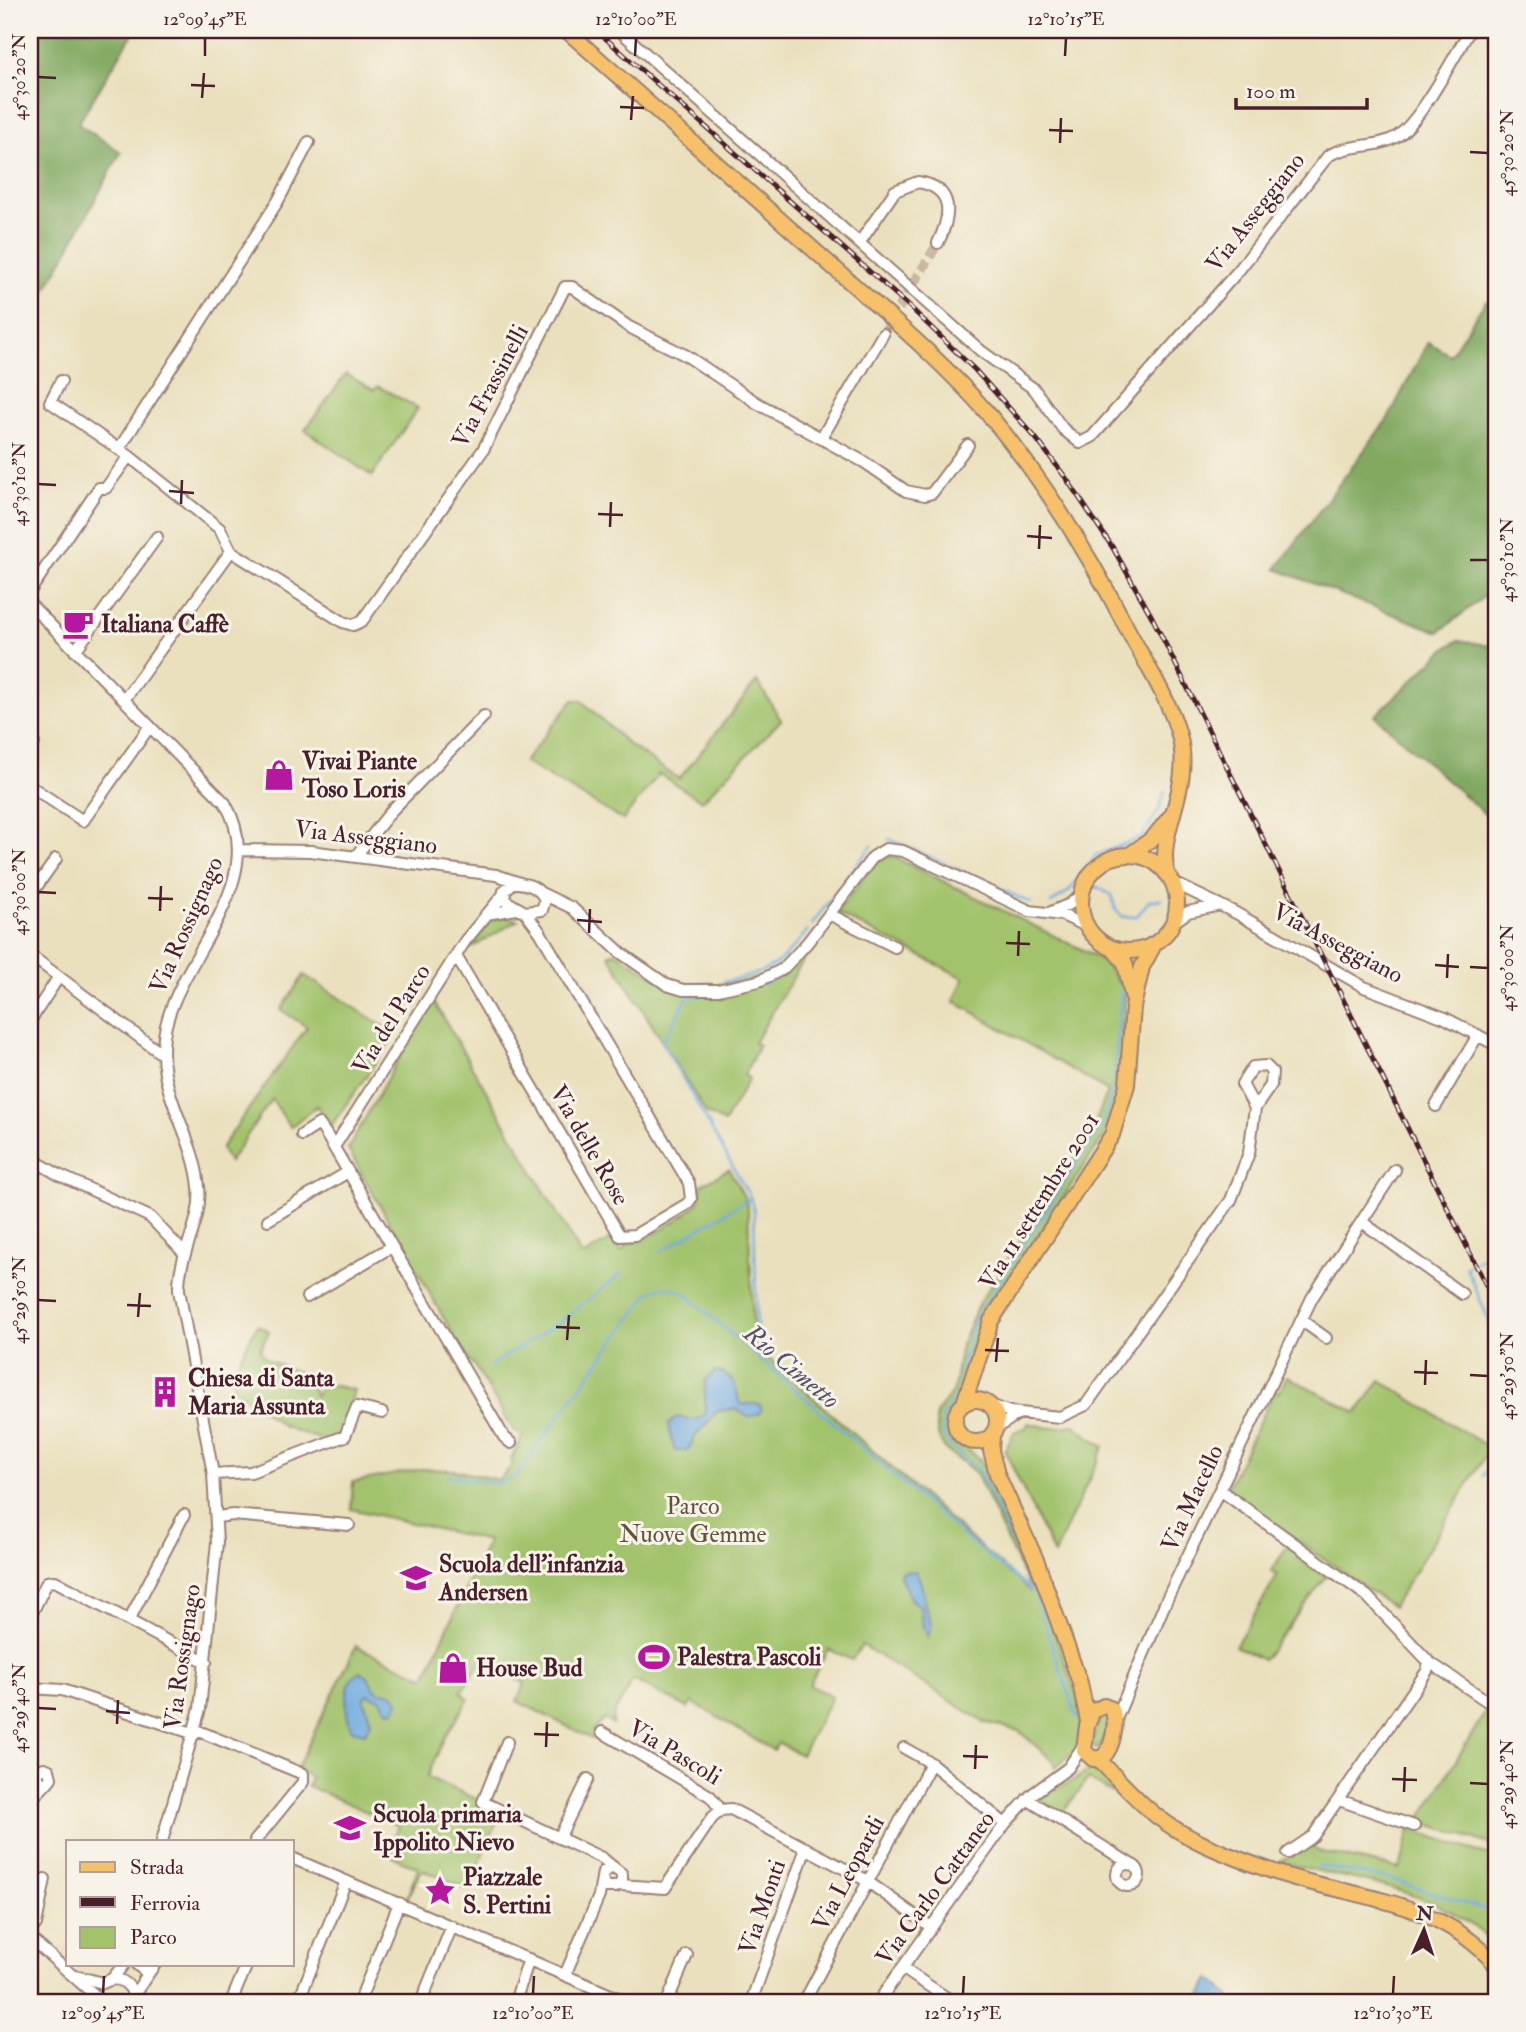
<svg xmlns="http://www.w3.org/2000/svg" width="1526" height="2032" font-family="'IM FELL Double Pica',serif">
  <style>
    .green { fill: #a2c36c; stroke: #76714c; stroke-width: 2 }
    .forest { fill: #81a960; stroke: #666446; stroke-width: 2 }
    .water { fill: #6eaadf; stroke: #5c6485; stroke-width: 2 }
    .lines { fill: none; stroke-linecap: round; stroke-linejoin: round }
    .stream { stroke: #6eaadf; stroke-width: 2.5 }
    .minor-tunnel { stroke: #cab9a0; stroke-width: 10; stroke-dasharray: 10 5; stroke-linecap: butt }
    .minor-casing { stroke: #9a8074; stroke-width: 14 }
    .major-casing { stroke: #9a8074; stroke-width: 18 }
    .minor { stroke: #fff; stroke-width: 10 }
    .major { stroke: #f7c06b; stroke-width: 14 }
    .rail-casing { stroke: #4a1f2b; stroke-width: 5 }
    .rail { stroke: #f7f3e8; stroke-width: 2.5; stroke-dasharray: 8; stroke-linecap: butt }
    .ticks { fill: none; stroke: #4a1f2b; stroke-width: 2.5 }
    .labels { text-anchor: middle; stroke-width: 6; stroke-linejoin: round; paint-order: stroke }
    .street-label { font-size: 24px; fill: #4a1f2b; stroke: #f7f3e8 }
    .poi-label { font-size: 24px; font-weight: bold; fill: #4a1f2b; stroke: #f7f3e8; text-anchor: start }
    .park-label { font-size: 24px; fill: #64503e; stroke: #f7f3e8 }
    .water-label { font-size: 26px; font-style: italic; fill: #57506a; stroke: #f7f3e8 }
    .neatline { fill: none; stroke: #4a1f2b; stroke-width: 2.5 }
    .ticks-label { font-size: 18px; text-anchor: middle; fill: #4a1f2b }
  </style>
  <rect width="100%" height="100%" fill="#f7f3e8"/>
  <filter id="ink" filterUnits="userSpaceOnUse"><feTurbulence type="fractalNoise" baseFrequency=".0143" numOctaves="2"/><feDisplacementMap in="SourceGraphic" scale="14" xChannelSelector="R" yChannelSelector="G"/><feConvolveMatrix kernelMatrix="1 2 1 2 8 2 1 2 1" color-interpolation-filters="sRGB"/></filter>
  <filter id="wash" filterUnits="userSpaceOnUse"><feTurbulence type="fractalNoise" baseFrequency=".00686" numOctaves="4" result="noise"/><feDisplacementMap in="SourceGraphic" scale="28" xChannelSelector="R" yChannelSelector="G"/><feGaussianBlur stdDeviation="1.57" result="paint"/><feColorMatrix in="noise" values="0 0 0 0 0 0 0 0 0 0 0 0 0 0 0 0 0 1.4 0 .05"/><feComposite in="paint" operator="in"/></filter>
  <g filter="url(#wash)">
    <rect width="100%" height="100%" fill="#eae0bd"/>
    <path class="green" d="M346 374 374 390 378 386 418 408 372 476 305 430Z
      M757 681 781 720 702 801 659 774 623 820 524 762 573 700H581L629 745 679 779Z
      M892 856 1097 957C1112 965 1112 981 1126 988L1120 1085 1106 1133 989 1310 972 1346 962 1396 949 1421 956 1441 979 1458 1022 1541 1083 1713 1076 1751 1055 1768 1053 1761 1019 1731 984 1722 862 1645 852 1660 828 1649 809 1685 832 1697 801 1755 778 1743 773 1750 771 1749 692 1702 688 1708 633 1680 613 1716V1724L604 1719 592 1732 595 1734 592 1739 517 1701 525 1683 482 1661 461 1692 469 1699 445 1737 427 1777 479 1800 475 1810 498 1820 468 1889 422 1870 407 1898 418 1868 387 1854 399 1826 308 1786 311 1778 297 1768 356 1646 425 1677 488 1541 351 1509 353 1482 422 1469 454 1470 499 1480 513 1465 510 1461 523 1436 513 1430 474 1365 468 1361 348 1149 432 998 582 1256 613 1238 621 1251 626 1248 625 1244C645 1243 687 1216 700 1200L701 1185 729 1169 746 1200 748 1209 754 1345 1031 1592 977 1475C956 1450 936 1460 936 1414L954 1390 961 1345 979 1303 1089 1138 1108 1091 954 1001 964 978 836 913 878 860Z
      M506 916 518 920 470 949 490 921Z
      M813 944 754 1043 759 1045 744 1075 749 1078 724 1123 706 1113 609 955 615 952 666 984 711 987 772 976Z
      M304 975 389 1030 384 1038 390 1042 331 1126 317 1106 290 1127 272 1099 229 1162 221 1148 307 1027 281 1010Z
      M257 1325 269 1331 260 1350 266 1359 305 1375 316 1396 322 1383 354 1390 343 1434 322 1440 285 1427 233 1388 235 1368Z
      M1287 1376 1357 1413 1380 1380 1490 1448 1393 1607 1226 1490 1275 1390 1279 1392Z
      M1028 1423 1050 1428 1074 1425 1104 1447 1054 1555 1005 1451 1014 1432 1027 1427Z
      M1289 1543 1329 1573 1263 1660 1235 1646 1278 1575 1271 1572Z
      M1488 1708 1496 1713V1846L1419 1821Z
      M1102 1713H1107L1109 1719 1101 1746 1096 1749 1092 1743Z
      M1091 1770 1100 1773 1118 1791 1115 1794 1088 1779 1062 1814 1039 1800Z
      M1410 1829 1496 1858V1946C1441 1889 1358 1882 1284 1863L1281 1860 1311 1846 1318 1851 1400 1869Z"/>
    <path class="forest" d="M30 30H135L78 124 121 152 49 285 36 301 30 297Z
      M1486 301 1496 308V583L1487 594 1439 632 1276 569 1389 417 1428 342 1450 355Z
      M1459 640 1496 647V824L1375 716 1446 648Z"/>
    <path class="water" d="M714 1372 723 1373 734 1381 740 1404H759L762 1409 759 1414 748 1417 736 1409 718 1411 696 1435 688 1450 675 1451 668 1425 677 1417 695 1420 705 1415V1381Z
      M915 1571C926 1585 922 1610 932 1625L928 1637 922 1623 920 1606 911 1600 900 1576 901 1572Z
      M360 1671 368 1676C374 1692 377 1691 393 1694L399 1702 394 1711 387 1710 380 1699 367 1694 364 1700 371 1722 365 1733 352 1730C344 1713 343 1682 360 1671Z
      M1210 1979 1213 1980 1235 2002H1197Z"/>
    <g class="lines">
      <path class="stream" d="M1117 30 1129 35 1155 30
        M889 839 990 884
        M845 879 872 846
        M1091 884 1112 895 1115 909 1123 917 1137 916 1149 901 1161 899
        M996 887 1031 903
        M1051 903 1069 891 1095 856 1142 837 1159 810 1165 791
        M812 924 839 888
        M667 979 683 984 712 983
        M723 982C767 974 780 966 807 931
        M763 984 782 975
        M712 995 688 997 662 1042 750 1197 754 1212 757 1335
        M660 1252 750 1198
        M1496 1285 1483 1257 1466 1267 1496 1337
        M490 1366 560 1322 621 1274
        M448 1475 496 1484 514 1478 649 1293C663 1285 670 1286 684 1293L976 1546 1034 1592 1077 1718
        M1483 1476 1496 1456
        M1028 1575 979 1471 948 1443 943 1434V1415L959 1391 963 1360 974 1321 1102 1125 1114 1087 1121 991
        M1318 1866 1390 1879 1484 1909 1496 1915"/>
    </g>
  </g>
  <g filter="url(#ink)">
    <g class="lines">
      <path class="minor-tunnel" d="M883 334 938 243"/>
      <defs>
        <path id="minor" d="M619 30 981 351 1034 389 1063 429 1080 443 1092 437 1239 270 1328 156C1349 143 1375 149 1396 137 1419 124 1455 55 1470 30
          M860 242 895 191 918 182C955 188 951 216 938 243
          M822 437 883 334
          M119 449 278 201 309 142
          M129 456 220 529 231 551
          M30 591 99 488H106L129 456 50 402 61 381
          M30 604 225 803C269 878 189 948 168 1018 148 1085 193 1126 199 1187 203 1223 178 1254 179 1290L213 1474 217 1542 200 1709 162 1841
          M75 651 157 537
          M124 700 231 551 343 622 353 625 362 621 483 450 565 287H572L629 327 687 356 757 403 864 462 906 491 925 495 932 493 968 445
          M30 750 34 743
          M30 786 83 821 150 726
          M240 850 310 851 496 875 520 883
          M355 857 392 810 484 716
          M1172 882 1236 913 1364 987 1445 1018 1496 1045
          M513 883C527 882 540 888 545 900L542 910 525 912 506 901 504 891Z
          M541 893 572 908 621 953 667 985 683 990H718L759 981 783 969 807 943 873 857 886 849 903 851 1030 911 1062 915 1088 927
          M30 896 56 859
          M1051 912 1070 904 1082 894
          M486 914 517 909
          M829 914 895 947
          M1174 922 1188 912 1216 906
          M30 955 163 1055
          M456 956 620 1236 635 1235 687 1204 691 1199 689 1183 540 932 525 912
          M30 1021 58 978
          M1436 1106 1478 1035
          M302 1135 319 1124 326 1134 504 1437 511 1443
          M334 1147 465 941 503 895
          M30 1158 59 1175 150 1217 184 1253
          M268 1220 348 1172
          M1362 1222 1462 1294
          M307 1297 391 1247
          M1301 1320 1326 1338
          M990 1405 1010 1412 1060 1417 1086 1405 1231 1200 1249 1153 1255 1108 1271 1085 1272 1072 1266 1066 1253 1067 1242 1084 1255 1108
          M995 1429 1018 1414
          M213 1474 251 1472 345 1436 357 1407 382 1413
          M1220 1490 1367 1596 1429 1662 1496 1707
          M217 1517 233 1515 349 1525
          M30 1617 47 1582 55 1581 206 1662
          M129 1620 184 1515
          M30 1688 62 1690 195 1734
          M1116 1719 1166 1601 1312 1298 1395 1170
          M196 1730 303 1774V1782L255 1841
          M602 1732 710 1796 721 1810
          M507 1742 483 1802 602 1858 613 1867
          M904 1748 931 1763 1005 1824
          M1027 1799 1132 1865
          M30 1800C37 1793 45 1786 51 1778L49 1770 44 1768 38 1771 37 1777 44 1786
          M1339 1800 1414 1826
          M559 1838 588 1779
          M1288 1853 1313 1836 1427 1671 1429 1662
          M292 1858 627 2002
          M1117 1875a11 11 0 1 1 22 0a11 11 0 1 1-22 0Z
          M620 1885 665 1888 712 1818 721 1810 731 1809 864 1879 931 1927
          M30 1931 36 1924 45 1879
          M30 1938 98 1998
          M136 1964 147 1973
          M902 1968 953 2002
          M72 1975 103 1983C115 1976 125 1979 132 1991V2002
          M565 1975 599 1896 603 1872 613 1867 622 1874V1882L616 1887H607L602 1880
          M112 1979 124 1964
          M133 1996 155 1964
          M231 2002 247 1964
          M298 2002 346 1881
          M359 2002 399 1903
          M421 2002 452 1926
          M515 2002 529 1959
          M667 2002 687 1955
          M751 2002 806 1848
          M804 2002 931 1763
          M878 2002 1005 1824 1031 1795 1068 1768 1083 1746"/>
        <path id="major" d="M566 30C652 106 738 182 823 258 880 309 940 358 990 416 1045 482 1090 556 1129 632 1146 664 1169 699 1179 735 1194 789 1156 831 1167 874
          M1129 855 1153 838 1170 817
          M1081 903a48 48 0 1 1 96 0a48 48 0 1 1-96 0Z
          M1112 948 1125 963 1132 995
          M955 1421a21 21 0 1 1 42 0a21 21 0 1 1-42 0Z
          M964 1403 991 1321 1112 1135 1127 1085 1133 1007 1142 967 1154 945
          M992 1434 991 1451 997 1474 1037 1562 1080 1683 1088 1721
          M1104 1706 1112 1709C1118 1723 1113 1747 1103 1757L1093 1759 1084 1751 1087 1726 1093 1711Z
          M1098 1759C1114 1775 1130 1793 1147 1808 1181 1839 1232 1857 1275 1872 1353 1899 1439 1898 1496 1965"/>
      </defs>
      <use href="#minor" class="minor-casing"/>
      <use href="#major" class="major-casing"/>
      <use href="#minor" class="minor"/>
      <use href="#major" class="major"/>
      <defs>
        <path id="rail" d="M596 30 911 308 975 370 1035 437 1066 478 1113 548 1152 617 1496 1305"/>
      </defs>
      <use href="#rail" class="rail-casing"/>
      <use href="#rail" class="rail"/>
    </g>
  </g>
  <path class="ticks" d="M205 56V38M635 56 636 38M1065 56 1066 38M38 77 56 78M191 85 215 86M202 98 204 73M620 107 644 108M631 120 633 96M1049 130 1073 131M1060 143 1061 118M1470 152 1488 153M38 484 56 485M169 491 194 493M181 504 182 480M598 514 623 515M610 527 611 502M1027 536 1052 538M1039 549 1040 525M1470 560H1488M38 892 56 893M148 898 173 899M160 911 161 886M577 920 602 922M589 933 590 909M1006 943 1030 944M1018 956 1019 931M1435 965 1459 967M1470 967 1488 968M1447 978 1448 954M38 1300 56 1301M127 1305 151 1306M138 1317 140 1293M556 1327 580 1328M567 1340 569 1315M985 1350 1009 1351M996 1362 998 1338M1414 1372 1438 1373M1470 1375 1488 1376M1425 1385 1426 1360M38 1708 56 1709M106 1711 130 1713M117 1724 118 1700M534 1734 559 1735M546 1747 547 1722M963 1756 988 1757M975 1769 976 1745M1392 1779 1417 1780M1470 1783 1488 1784M1404 1792 1405 1767M103 1994 104 1976M533 1994 534 1976M963 1994 964 1976M1393 1994 1394 1976"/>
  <defs>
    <symbol id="cafe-bare" viewBox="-9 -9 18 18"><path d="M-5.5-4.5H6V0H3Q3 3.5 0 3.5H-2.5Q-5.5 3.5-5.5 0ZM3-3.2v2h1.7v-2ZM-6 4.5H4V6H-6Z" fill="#b5179e" stroke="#f7f3e8" stroke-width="2.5" paint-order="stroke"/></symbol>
    <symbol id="shop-bare" viewBox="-9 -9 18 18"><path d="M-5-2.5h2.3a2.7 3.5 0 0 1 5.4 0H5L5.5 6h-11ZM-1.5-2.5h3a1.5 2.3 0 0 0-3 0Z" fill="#b5179e" stroke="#f7f3e8" stroke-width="2.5" paint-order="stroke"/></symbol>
    <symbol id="building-bare" viewBox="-9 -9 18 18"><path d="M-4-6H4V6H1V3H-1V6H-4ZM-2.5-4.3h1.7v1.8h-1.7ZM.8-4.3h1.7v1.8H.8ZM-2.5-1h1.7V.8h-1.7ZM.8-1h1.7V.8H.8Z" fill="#b5179e" stroke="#f7f3e8" stroke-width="2.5" paint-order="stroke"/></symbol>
    <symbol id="school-bare" viewBox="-9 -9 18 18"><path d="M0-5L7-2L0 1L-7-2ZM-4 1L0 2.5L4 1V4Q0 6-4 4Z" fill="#b5179e" stroke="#f7f3e8" stroke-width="2.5" paint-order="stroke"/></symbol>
    <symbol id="stadium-bare" viewBox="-9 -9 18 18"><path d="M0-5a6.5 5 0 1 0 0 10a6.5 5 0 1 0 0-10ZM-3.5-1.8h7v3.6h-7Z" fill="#b5179e" stroke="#f7f3e8" stroke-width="2.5" paint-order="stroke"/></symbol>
    <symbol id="sight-bare" viewBox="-9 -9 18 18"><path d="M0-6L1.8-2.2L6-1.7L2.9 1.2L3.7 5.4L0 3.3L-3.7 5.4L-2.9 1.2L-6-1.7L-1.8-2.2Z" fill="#b5179e" stroke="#f7f3e8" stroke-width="2.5" paint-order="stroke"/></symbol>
  </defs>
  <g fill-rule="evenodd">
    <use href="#cafe-bare" x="56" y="602" width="44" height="44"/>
    <use href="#shop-bare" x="257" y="753" width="44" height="44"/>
    <use href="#building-bare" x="143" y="1370" width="44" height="44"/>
    <use href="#school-bare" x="394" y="1556" width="44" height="44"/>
    <use href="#stadium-bare" x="632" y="1635" width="44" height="44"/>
    <use href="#shop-bare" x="431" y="1646" width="44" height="44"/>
    <use href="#school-bare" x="328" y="1806" width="44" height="44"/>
    <use href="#sight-bare" x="418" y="1869" width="44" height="44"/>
  </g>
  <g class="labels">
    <g class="street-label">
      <text transform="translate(1255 212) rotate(-52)" y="8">Via Asseggiano</text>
      <text transform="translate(490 386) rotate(-62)" y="8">Via Frassinelli</text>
      <text transform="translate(366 837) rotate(7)" y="8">Via Asseggiano</text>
      <text transform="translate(186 925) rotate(-66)" y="8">Via Rossignago</text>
      <text transform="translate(1338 943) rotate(28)" y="8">Via Asseggiano</text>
      <text transform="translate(391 1019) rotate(-58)" y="8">Via del Parco</text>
      <text transform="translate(590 1145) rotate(60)" y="8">Via delle Rose</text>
      <text transform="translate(1039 1201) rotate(-58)" y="8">Via 11 settembre 2001</text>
      <text transform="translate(1192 1498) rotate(-65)" y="8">Via Macello</text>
      <text transform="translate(182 1657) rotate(-82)" y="8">Via Rossignago</text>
      <text transform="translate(675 1752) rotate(31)" y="8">Via Pascoli</text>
      <text transform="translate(848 1873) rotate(-62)" y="8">Via Leopardi</text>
      <text transform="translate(935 1888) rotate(-54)" y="8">Via Carlo Cattaneo</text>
      <text transform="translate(762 1907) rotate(-71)" y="8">Via Monti</text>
    </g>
    <g class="poi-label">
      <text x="101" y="632">Italiana Caffè</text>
      <text x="302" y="769">Vivai Piante<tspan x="302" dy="28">Toso Loris</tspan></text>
      <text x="188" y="1386">Chiesa di Santa<tspan x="188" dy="28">Maria Assunta</tspan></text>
      <text x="439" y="1572">Scuola dell'infanzia<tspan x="439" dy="28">Andersen</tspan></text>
      <text x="677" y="1665">Palestra Pascoli</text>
      <text x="476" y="1676">House Bud</text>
      <text x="373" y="1822">Scuola primaria<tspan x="373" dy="28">Ippolito Nievo</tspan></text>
      <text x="463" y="1885">Piazzale<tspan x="463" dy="28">S. Pertini</tspan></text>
    </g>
    <g class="park-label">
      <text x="693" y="1514">Parco<tspan x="693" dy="28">Nuove Gemme</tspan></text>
    </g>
    <g class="water-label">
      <text transform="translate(792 1366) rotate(40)" y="9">Rio Cimetto</text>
    </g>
  </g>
  <rect width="1526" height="2032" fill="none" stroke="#f7f3e8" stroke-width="77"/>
  <rect x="66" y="1840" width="228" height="126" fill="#f7f3e8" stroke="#b29e9c" stroke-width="2"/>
  <rect x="80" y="1862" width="35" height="10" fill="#f7c06b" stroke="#b29e9c" stroke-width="2"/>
  <text x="130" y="1874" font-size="21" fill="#4a1f2b">Strada</text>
  <rect x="80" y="1897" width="35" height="10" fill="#4a1f2b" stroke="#b29e9c" stroke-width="2"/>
  <text x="130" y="1910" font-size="21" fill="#4a1f2b">Ferrovia</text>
  <rect x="80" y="1927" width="35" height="21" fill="#a2c36c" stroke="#b29e9c" stroke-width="2"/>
  <text x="130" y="1944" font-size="21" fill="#4a1f2b">Parco</text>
  <g transform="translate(1424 1930) rotate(3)" stroke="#f7f3e8" stroke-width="5" paint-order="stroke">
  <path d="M0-5L12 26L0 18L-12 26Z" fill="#4a1f2b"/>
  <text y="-10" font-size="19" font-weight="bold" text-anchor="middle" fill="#4a1f2b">N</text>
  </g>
  <path d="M1236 98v10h131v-10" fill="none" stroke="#4a1f2b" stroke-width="3.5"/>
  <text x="1246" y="98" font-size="21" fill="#4a1f2b" stroke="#f7f3e8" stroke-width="5" paint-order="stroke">100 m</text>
  <rect x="38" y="38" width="1450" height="1956" class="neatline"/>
  <g class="ticks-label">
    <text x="205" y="25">12°09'45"E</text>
    <text x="636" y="25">12°10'00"E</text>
    <text x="1066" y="25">12°10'15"E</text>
    <text transform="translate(19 77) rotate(-90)" y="6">45°30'20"N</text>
    <text transform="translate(1507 153) rotate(-90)" y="6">45°30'20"N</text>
    <text transform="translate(19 484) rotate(-90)" y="6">45°30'10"N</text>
    <text transform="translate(1507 560) rotate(-90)" y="6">45°30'10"N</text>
    <text transform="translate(19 892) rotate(-90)" y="6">45°30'00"N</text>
    <text transform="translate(1507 968) rotate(-90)" y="6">45°30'00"N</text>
    <text transform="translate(19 1300) rotate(-90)" y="6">45°29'50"N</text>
    <text transform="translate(1507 1376) rotate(-90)" y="6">45°29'50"N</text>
    <text transform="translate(19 1708) rotate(-90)" y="6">45°29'40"N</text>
    <text transform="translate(1507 1784) rotate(-90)" y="6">45°29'40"N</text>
    <text x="103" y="2019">12°09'45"E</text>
    <text x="533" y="2019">12°10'00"E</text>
    <text x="963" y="2019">12°10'15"E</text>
    <text x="1393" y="2019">12°10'30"E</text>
  </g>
</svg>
